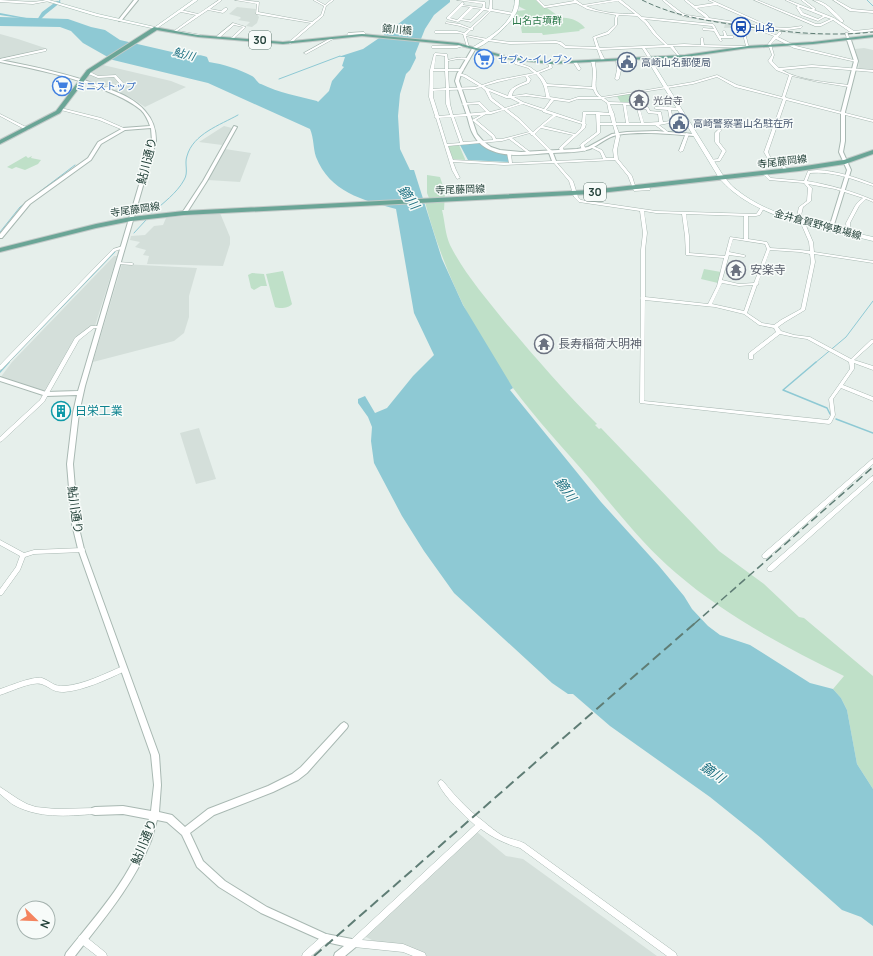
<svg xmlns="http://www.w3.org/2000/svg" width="873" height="956" font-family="Manrope,'Noto Sans JP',sans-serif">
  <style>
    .built { fill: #d4dfda }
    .green { fill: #bfe0c8 }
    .water { fill: #8ec9d4 }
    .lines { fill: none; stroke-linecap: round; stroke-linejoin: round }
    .stream-far1 { stroke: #8ec9d4; stroke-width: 1 }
    .stream { stroke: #8ec9d4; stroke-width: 1.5 }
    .river { fill: #8ec9d4; fill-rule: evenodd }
    .minor-casing { stroke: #a8b8b2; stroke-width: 1 }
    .tertiary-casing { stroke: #a8b8b2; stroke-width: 2 }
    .secondary-casing { stroke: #a4bbb3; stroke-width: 1 }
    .primary-casing { stroke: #c2cac8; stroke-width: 2 }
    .minor { fill: #fff; fill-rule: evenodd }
    .tertiary { fill: #fff; fill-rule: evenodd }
    .secondary { fill: #fff; fill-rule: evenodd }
    .primary { fill: #6aa596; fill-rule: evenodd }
    .rail-far2 { stroke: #5f7d75; stroke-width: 1; stroke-dasharray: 5 2.5; stroke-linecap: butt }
    .rail-far1 { stroke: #5f7d75; stroke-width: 1.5; stroke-dasharray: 8 4; stroke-linecap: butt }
    .rail { stroke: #5f7d75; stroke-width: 2; stroke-dasharray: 10 5; stroke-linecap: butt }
    .labels { text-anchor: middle; stroke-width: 3; stroke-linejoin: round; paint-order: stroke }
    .far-park-label { font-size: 10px; fill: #2d7a4b; stroke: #f7fbf9 }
    .far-transit-label { font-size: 10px; fill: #164399; stroke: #f7fbf9; text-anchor: start }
    .far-street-label { font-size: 10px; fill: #24423a; stroke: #f7fbf9 }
    .far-shop-label { font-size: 10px; fill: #366cbe; stroke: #f7fbf9; text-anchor: start }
    .far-service-label { font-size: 10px; fill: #4e5e75; stroke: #f7fbf9; text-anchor: start }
    .far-worship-label { font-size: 10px; fill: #5b616d; stroke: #f7fbf9; text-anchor: start }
    .shield { fill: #f7fbf9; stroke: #637a73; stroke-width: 1 }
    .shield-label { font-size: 11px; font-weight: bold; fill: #24423a }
    .far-water-label { font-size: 11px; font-style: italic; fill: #1c6f80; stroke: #f7fbf9 }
    .street-label { font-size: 12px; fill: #24423a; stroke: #f7fbf9 }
    .worship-label { font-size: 12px; fill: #5b616d; stroke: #f7fbf9; text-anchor: start }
    .culture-label { font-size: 12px; fill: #0d838f; stroke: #f7fbf9; text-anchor: start }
    .water-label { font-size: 13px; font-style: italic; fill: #1c6f80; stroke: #f7fbf9 }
  </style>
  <rect width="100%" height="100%" fill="#e6efeb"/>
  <path class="built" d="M237 7 256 9 255 12 259 17 257 23 252 27 246 26 250 22 238 20 241 18 240 17 229 14Z
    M669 11 700 19 784 32 832 35H803L749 27 724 28 725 24 685 17 668 12Z
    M0 34 18 39 48 49 0 59Z
    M864 48 873 50V70L858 69 859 63 855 49Z
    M103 65 171 81 186 87 145 107 133 99 113 90 126 86 117 76H99L92 73Z
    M89 74 97 77H115L120 83 103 86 87 81 85 79Z
    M224 126 232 128 222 145 199 142Z
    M225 149 251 153 240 182 208 180Z
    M218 213H220L230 237V244L223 266 147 264 149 256 143 255 146 250 135 247 140 242 130 240 131 236 145 235 154 226 163 225 166 218Z
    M114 256H117L95 326 77 339 47 390 45 391 0 378 12 362Z
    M122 264 197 268 189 296V317L184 333 174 341 93 362Z
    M199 428 216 479 196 484 180 433Z
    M477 832 506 856 523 859 657 956H427L404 946 374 941 364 936Z"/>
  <path class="green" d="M518 0H536L561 18C569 17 580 21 585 28L579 30 580 31C567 32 556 34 543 35L542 33H522L520 22 512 17 516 11 526 10 518 6Z
    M633 93 637 99H640L641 104 647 107H641L639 102 621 103 617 96Z
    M459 145 465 159V160L453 159 448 146Z
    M26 156 28 158 32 156 31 158 41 160 38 164 25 170 16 167 12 169 7 167Z
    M427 175 440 177 445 192 444 210H442C445 222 445 234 450 245 464 273 486 298 505 322 535 357 564 391 597 424L595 425 599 429 601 428 719 551 764 584 799 617 804 618 873 676V789L857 764 847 710 841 698 833 689 844 676C785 647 726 616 676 573 643 545 617 511 589 478 564 449 536 419 513 388 472 331 441 266 424 198H429L427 193Z
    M704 269 721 272 718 283 701 279Z
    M283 271 292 304C289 308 280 309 275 307L266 274Z
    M252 273 264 274 267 286H261L254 290 251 288 248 275Z"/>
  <path class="water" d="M429 0H450V2L434 15 425 29 415 54 416 58 410 70 406 74 400 94 398 116 400 149 410 170H414L442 259 463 305 513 388 510 390 601 502 659 566 684 596 692 609 708 626 720 635 750 645 810 683 833 689 841 698 847 710 857 764 873 789V926L861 917 842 910 761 838 710 797 610 726 573 694H568L552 683 454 593 424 551 402 516 374 463 371 441 372 427 368 417 358 403V399L365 396 375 413 387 408 413 376 434 355 414 313 396 209C362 200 330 192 316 157 313 148 314 138 310 129L208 83 113 60 83 43 71 31 60 27 0 26V17L68 19 91 27 105 30 120 40 185 55C193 57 199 53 207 57L209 62C223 64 239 69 252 76 256 78 257 83 261 84 279 93 298 96 317 101L318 102 329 91 332 81 344 67 342 66 345 57H338L363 49 388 32Z
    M479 143 489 149 507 154 509 162 468 160 460 145Z"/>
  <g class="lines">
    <path class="stream-far1" d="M867 0 873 6
      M59 2 60 0
      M279 79 340 56
      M38 193 75 165
      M152 213C163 203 177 193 184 180 189 172 184 164 187 156 193 134 220 125 238 115
      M0 232 20 207 26 203
      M134 233 146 220
      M8 363 115 252
      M815 363 846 337 873 301"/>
    <path class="stream" d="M816 362 783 390 827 408 830 414
      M0 372 9 362
      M836 419 873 433"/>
    <path class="river" d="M57 1 61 2 46 14 39 21 0 15V13L37 20 42 12Z"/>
    <defs>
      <path id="minor" d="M0 0 33 2 48 0 49 1 33 4 0 2Z
        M219 0H222L210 9 221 11 225 8H227V10L223 13 208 10 177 31 201 35 202 36V37L174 31 196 15 181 12V10L198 14Z
        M235 0H242L259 2 258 12 312 22 321 15 324 6 313 0H316L325 5 331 0H334L326 6 323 16 290 44 289 43V42L311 23 256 14 257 4Z
        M457 0H465L485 2V8L489 9 490 0H492V9L514 13V15H513L491 11 473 28V30H471L466 35 488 39 510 42 556 41 561 42 566 46 596 47 593 37 607 32 615 25V18L616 15 595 11 587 9 576 3 544 8 536 0H539L545 6 574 1 573 0H576L583 5 613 0H621L642 17 713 24 714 25 720 36H724L723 31 724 30 725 31 727 36H733L734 37 733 38H721L722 41 721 42 720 41 714 31 703 30 702 29 703 28 714 29 712 26 644 19 647 21 656 33 668 45 684 44 701 45V38L702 37 703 38 704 45 746 46 741 27 758 28 767 32 768 28 760 24 756 27 710 20 709 21 707 20 687 17 680 15 662 0H665L682 13 687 15 706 18 684 0H687L695 6 714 3 708 0H711L771 27 787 28 802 26V27L801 28 787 30 771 29 770 33 776 35 779 32H781V34L778 37 796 46 858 61 856 62 794 48 776 39 771 44 774 55 772 61 779 68 812 65 873 70V72L812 67 782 70C800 81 828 82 849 85L851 86 849 87 818 82 792 76 785 97 787 98 873 120V122L786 100 768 152 772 161 784 165 788 171 787 172H785L782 167 770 163 764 152 783 99 735 87 717 77 693 84 604 98 609 102 637 103 639 104 640 107H648L650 111 661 112 663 122 670 121 668 110 656 109 654 108 655 107H669L679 108V110H671L673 120 685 118 687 119 685 120 659 125 667 131 668 132 666 133 655 125H616L620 136 617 150 618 159 632 176 636 189 649 188 651 189 650 190 634 191 628 176 615 160 557 163 573 181 578 197 581 200 656 211 756 214 757 213 761 207H762L764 208 760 215 756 216H748V239L767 242 770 248 800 250 810 251 809 242 800 221 802 220 804 221 813 242 814 252 873 261V263L814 254 815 262 805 310 785 322 778 327 781 331 794 335 810 337 851 359 871 340H873V343L854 360 873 366V370L854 363V369L843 385 873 397V401L841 388 833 399 835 415 831 423 829 424 640 403V402L641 299 640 298 641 297V250L643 233 640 211 579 202 574 197 569 181 554 163 504 165 453 162 456 170 460 178 457 179 452 170 436 118 434 117 435 116 429 97 430 70 434 54 435 53 447 54 448 60C455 58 462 56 470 59L468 60 458 59 448 61V69H462L464 70 462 71H448L449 88 475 87 479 86 464 77 458 75 457 74 459 73 466 75 482 85 497 80 534 73 528 68 515 64 513 59 515 58 517 59V62L530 67 537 72 549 67 548 63 551 62 552 68 539 73 544 79 547 84 592 87 593 70 591 61 593 60 595 61C595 64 596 68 596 71 597 82 592 89 602 97L647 90 693 82 717 75 737 85 782 97 789 75 776 70 768 61 772 55 768 44 774 36 758 30 744 29 749 48 684 46H673L680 56 679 57 670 47 645 48 652 58 650 59H649L642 48 600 50 605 60 603 61 601 60 597 49 565 48 559 44 556 43 510 44 488 41 466 36 469 47 468 48 467 47 463 34 457 33H435L434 32 435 31H457L464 33 469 29 460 26 445 23 446 22 460 24 470 28 489 11 484 10 471 22 461 20 458 22 447 19V17L462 2 464 3 463 5 482 8 483 4ZM618 1 635 14C618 14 601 13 586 6ZM717 5 758 23 755 25 709 18 707 15 697 8ZM462 6 470 7 457 20 450 18ZM473 8 481 9 470 20 462 19ZM619 15 637 16 645 23 654 35 665 45 600 48 599 47 596 38 609 34 617 25V18ZM436 55 445 56V69H434ZM433 71H445L446 88 433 89ZM536 74C543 81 545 88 546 97L526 94 512 96C513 87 522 86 529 83L531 79 528 76ZM525 76 527 79V81C519 85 509 87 508 96L487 88 484 86 498 82ZM547 86 593 89 596 95 599 97H578L569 100 550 97ZM481 87 485 90 490 100 502 109 490 112 480 102 464 103 462 104 463 105 478 104 486 112 453 115 450 104 449 90 475 89ZM446 90V104L450 115 439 116 433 97V91ZM489 91 506 98H510L520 103 505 108 492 98ZM526 96 551 99 544 109 523 102 514 97ZM578 99H601L607 103 609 113 598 112H583L582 122 546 110 554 100 569 102ZM523 104 543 111V112L553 115 533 132 520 119 507 109ZM610 104H623L626 123H616L614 114ZM626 105H636L641 123H629ZM640 109H646L648 113 658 114 659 122 644 123ZM504 110 518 121 529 132 502 139H496L494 135 476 120 486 114H491ZM586 114H596L597 132 581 144 580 145 582 150 585 151 586 150 584 145 600 133V125H613L616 136 613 150 614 158H606L602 150 593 146 591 147 592 148 600 152 603 159 556 161 554 160 552 161 512 163 511 153 509 152 507 153 509 163 453 160 448 146 502 141 509 139 529 154H530V152L512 138 530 133 531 135H532L550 153H552V151L535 134 541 128 573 135 559 148 560 151 562 152 564 151 563 148 585 128 586 124 585 123ZM481 115 472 120 492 137 493 140 463 142 454 117ZM600 115H610L612 123H600ZM556 116 582 124 581 128 575 134 543 126ZM451 117 460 143 447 144 439 118ZM644 211 656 213 682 214 685 236 686 255 724 258 717 286 708 304 645 297V250L647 233ZM686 214 744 216V239L730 237 725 256 689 253V236ZM733 239 765 244 767 249 754 283 739 284 722 280 729 255 744 257 746 256 744 255 729 252ZM770 250 800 252 810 254 811 262 801 309 781 320 774 325 762 323 747 313 757 285 759 284 758 283ZM722 283 739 286 753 285 744 311 712 304ZM645 300 715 307 744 314 759 325 774 328 776 332 749 353V359H753V355L780 334 794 337 807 339 849 362 850 369 829 399 831 415 828 420 644 401Z
        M754 0H757L816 24H820L831 19 825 17 818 21 801 15 796 7 798 6 785 0H788L811 9H813L801 0H804L816 9 814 10 834 18 854 31 873 29V31L848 34 850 40 848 41 845 33 850 32 833 20 821 26H815ZM799 7H800L823 16 818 19 803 13Z
        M813 0C825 0 835 12 843 20V22H841L824 6Z
        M833 0H836L852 9 873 11V13L850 11Z
        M233 23 246 27 233 39 231 38 243 27 234 25 219 38H217V36Z
        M364 32 365 33V34L348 35 347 34 348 33Z
        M333 37 335 38 306 54 304 53Z
        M462 44H463V46L457 48H432L431 47 432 46H457Z
        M45 49H46V51L0 61V59Z
        M616 59 619 60 621 70 619 79 617 80 615 79 617 70Z
        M574 61H576L581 69 580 70H578L573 62Z
        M86 71H88L98 76 116 75 124 84 103 90V88L120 84 114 77 98 78 86 73Z
        M61 108 101 118 126 129 123 130 99 120 61 110Z
        M0 114 28 128 29 129 26 130 0 116Z
        M719 129 722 130 719 133V142L726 151 720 161 710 162V160L718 159 722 151 715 142V133Z
        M686 133 689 134 683 151 680 152 679 151Z
        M817 170C837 171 855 177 873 184V186C852 179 833 171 810 173L807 181C830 185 852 191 873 200V202L866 199 859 206 850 223V234H849L847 233 846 223 855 206 858 202 863 198 835 189 808 184 812 188 811 201 803 207 800 220 798 221 796 220 799 207 807 201 808 188 804 183 769 180 762 173 765 172 771 178 804 181 808 171Z
        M123 246 125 247 124 248 115 251 2 369 0 370V365L113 249Z
        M118 262 132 263 134 264 132 265 119 264H118Z
        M91 326H99L101 327 99 328H94L79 340 44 402 2 441 0 442V437L40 400 75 338Z
        M873 459V464L767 558H763L762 556 763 554 871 460Z
        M873 476V481L772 571H768L767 569 768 567 871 477Z
        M0 540 24 553 34 550 82 548H84L85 550 84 552H82L34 554 25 557 20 570 2 595H0V589L16 567 20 556 0 545Z
        M123 666 125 667 126 669 125 671C106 680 85 690 64 692 51 692 51 687 41 684 32 681 10 692 0 695V689C10 686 32 676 42 678 51 681 53 687 65 686 85 684 104 674 123 666Z
        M441 780 443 781C455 796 468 810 483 821 489 826 496 832 503 836 510 839 517 840 524 843L676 953 677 956H667L520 848C506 844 493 838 481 829L362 940 403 944 425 953 426 956H413L403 952 354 947 351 946 350 943 351 940 475 825C463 814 445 798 438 783L439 781Z
        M0 787 18 799 27 804 36 807 56 809 95 808 97 809 98 811 97 813 95 814C67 816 38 819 12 804 8 801 4 797 0 794Z
        M326 934 329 935 330 938 329 941 311 956H302L303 953 323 935Z
        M82 935 85 936 106 953 107 956H97L79 942 78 939 79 936Z"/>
      <path id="tertiary" d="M134 0H138L121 21H119V19Z
        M849 39 851 40 858 61 845 112V141L843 152 851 170 833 228 831 229 829 228 847 170 839 152 841 141V112L854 61 847 40Z
        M473 47 476 48 461 74 459 81 477 134 483 141 491 147 500 150 521 152 577 149 588 147 612 134 627 132 656 131 694 134 696 135 694 136C669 134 642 131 617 135 607 137 599 145 590 149 578 153 566 152 553 153L556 161 554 162 552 161 549 153C525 155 487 161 473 134 470 129 469 122 467 116 463 104 459 93 455 81L457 74Z
        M0 60C37 67 74 75 109 89 122 94 136 100 145 111 153 120 156 129 156 141L85 386 79 413 73 464 78 524 84 549 159 755 161 785 159 812 172 815 185 827 208 809 268 786 292 774 301 767 341 724 344 722 347 724 348 726 347 728 307 773 298 780 273 792 214 815 190 833 203 861 225 881 267 907 326 934 357 940 358 943 357 946 345 956H334L335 953 344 946 326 942 261 913 219 887 197 867 182 835 167 822 157 820C155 827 153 834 151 841 134 884 103 920 75 956H65L66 953C94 918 127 882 143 839 146 833 147 825 149 819L123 814 95 815 92 814 91 811 92 808 95 807 123 806 151 811 154 785 151 755 78 549 72 524 67 464 73 413 77 395 46 396 0 381V377L46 392 78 391 152 141 151 128 125 130 101 144 91 160 30 204 2 238H0V234L26 202 88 158 98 142 123 128 150 126C148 120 145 114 141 110 130 101 117 95 104 90 70 76 35 69 0 62Z
        M234 126 237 127 207 181 186 214H182V213L203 181Z"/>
      <path id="secondary" d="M43 0H49L98 14 155 27 193 0H198L156 29 96 16Z
        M515 0H519C519 6 518 10 515 15 509 25 484 48 473 49V47C491 36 514 23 515 0Z
        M647 57 650 58 724 177C728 181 732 187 737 190 772 219 830 227 873 237V241C822 228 755 220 719 178L646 58Z"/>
      <path id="primary" d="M154 27 198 35 283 42 362 34 458 43 509 57 550 62 685 55 748 46 813 42 873 35V37L813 44 748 48 685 57 550 64 509 59 458 45 362 36 283 44 198 37 157 30 91 72 60 113 0 144V140L56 111 87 70Z
        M873 150V154L845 164 799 171 591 194 184 215 131 221 96 228 0 252V248L96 224 131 217 184 211 591 190 799 167 844 160Z"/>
    </defs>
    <use href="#minor" class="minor-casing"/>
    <use href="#tertiary" class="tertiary-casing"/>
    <use href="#secondary" class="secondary-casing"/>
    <use href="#primary" class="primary-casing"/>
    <use href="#minor" class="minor"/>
    <use href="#tertiary" class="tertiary"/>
    <use href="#secondary" class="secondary"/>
    <use href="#primary" class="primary"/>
    <path class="rail-far2" d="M642 0C672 15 703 20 736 25 782 32 827 37 873 32"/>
    <path class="rail-far1" d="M694 624 873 467"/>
    <path class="rail" d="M314 956 695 623"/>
  </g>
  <defs>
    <symbol id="station-ring" viewBox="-11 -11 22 22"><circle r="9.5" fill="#f7fbf9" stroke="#1a4fb4" stroke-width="1.5"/><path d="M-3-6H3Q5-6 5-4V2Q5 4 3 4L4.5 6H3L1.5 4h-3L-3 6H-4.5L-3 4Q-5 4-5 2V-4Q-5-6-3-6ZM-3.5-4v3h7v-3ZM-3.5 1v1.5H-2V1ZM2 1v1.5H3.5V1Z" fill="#1a4fb4"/></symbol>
    <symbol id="supermarket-ring" viewBox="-11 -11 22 22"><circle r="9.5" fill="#f7fbf9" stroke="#3f7fe0" stroke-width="1.5"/><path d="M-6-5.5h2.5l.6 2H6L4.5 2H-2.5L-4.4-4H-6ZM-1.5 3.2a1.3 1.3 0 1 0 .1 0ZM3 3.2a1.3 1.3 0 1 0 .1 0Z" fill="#3f7fe0"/></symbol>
    <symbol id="civic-ring" viewBox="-11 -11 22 22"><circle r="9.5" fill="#f7fbf9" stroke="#5c6f8a" stroke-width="1.5"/><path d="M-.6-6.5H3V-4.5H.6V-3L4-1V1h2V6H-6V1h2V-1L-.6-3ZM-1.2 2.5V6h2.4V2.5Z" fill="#5c6f8a"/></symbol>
    <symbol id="temple-ring" viewBox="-11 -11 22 22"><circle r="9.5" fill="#f7fbf9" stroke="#6b7280" stroke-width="1.5"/><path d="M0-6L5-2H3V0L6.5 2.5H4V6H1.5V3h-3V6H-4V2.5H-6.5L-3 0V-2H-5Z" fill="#6b7280"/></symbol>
    <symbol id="building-ring" viewBox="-11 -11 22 22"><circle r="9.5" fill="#f7fbf9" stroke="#0f9aa8" stroke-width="1.5"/><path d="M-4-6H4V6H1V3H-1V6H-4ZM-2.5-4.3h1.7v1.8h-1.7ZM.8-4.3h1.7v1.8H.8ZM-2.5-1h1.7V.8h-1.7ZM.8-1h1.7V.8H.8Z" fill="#0f9aa8"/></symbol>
  </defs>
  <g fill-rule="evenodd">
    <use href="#station-ring" x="730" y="16" width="22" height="22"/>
    <use href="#supermarket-ring" x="473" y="48" width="22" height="22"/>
    <use href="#civic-ring" x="616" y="51" width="22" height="22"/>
    <use href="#supermarket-ring" x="51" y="75" width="22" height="22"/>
    <use href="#temple-ring" x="628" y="89" width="22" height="22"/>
    <use href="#civic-ring" x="668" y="112" width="22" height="22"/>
    <use href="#temple-ring" x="725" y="259" width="22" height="22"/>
    <use href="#temple-ring" x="533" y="333" width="22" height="22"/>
    <use href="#building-ring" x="50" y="400" width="22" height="22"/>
  </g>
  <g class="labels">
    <g class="far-park-label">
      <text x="537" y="24">山名古墳群</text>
    </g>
    <g class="far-transit-label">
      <text x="755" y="31">山名</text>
    </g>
    <g class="far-street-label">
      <text transform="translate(397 29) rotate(5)" y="4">鏑川橋</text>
      <text transform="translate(782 161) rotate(-7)" y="4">寺尾藤岡線</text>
      <text transform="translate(460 189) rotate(-2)" y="4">寺尾藤岡線</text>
      <text transform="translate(135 209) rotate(-8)" y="4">寺尾藤岡線</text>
      <text transform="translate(818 224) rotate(15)" y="4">金井倉賀野停車場線</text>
    </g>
    <g class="far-shop-label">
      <text x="498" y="63">セブン-イレブン</text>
      <text x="76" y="90">ミニストップ</text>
    </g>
    <g class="far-service-label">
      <text x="641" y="66">高崎山名郵便局</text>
      <text x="693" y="127">高崎警察署山名駐在所</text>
    </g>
    <g class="far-worship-label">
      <text x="653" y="104">光台寺</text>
    </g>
    <g class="shield">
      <rect x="249" y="31" width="22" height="18" rx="3"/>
      <rect x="584" y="183" width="22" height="18" rx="3"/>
    </g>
    <g class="shield-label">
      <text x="260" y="44">30</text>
      <text x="595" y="196">30</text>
    </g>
    <g class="far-water-label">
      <text transform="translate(184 54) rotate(15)" y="4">鮎川</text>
    </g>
    <g class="street-label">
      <text transform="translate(147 161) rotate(-76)" y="4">鮎川通り</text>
      <text transform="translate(75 510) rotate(82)" y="4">鮎川通り</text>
      <text transform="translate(144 842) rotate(-68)" y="4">鮎川通り</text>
    </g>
    <g class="worship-label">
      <text x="750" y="274">安楽寺</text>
      <text x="558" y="348">長寿稲荷大明神</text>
    </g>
    <g class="culture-label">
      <text x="75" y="415">日栄工業</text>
    </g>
    <g class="water-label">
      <text transform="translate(409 197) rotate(55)" y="5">鏑川</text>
      <text transform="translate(566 489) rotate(55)" y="5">鏑川</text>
      <text transform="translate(713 772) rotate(35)" y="5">鏑川</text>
    </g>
  </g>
  <g transform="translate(36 920) rotate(113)"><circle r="19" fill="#f7fbf9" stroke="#a3b1ad"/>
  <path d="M0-3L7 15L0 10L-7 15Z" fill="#f4845f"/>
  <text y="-6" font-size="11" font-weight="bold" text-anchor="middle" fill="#24423a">N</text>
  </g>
</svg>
